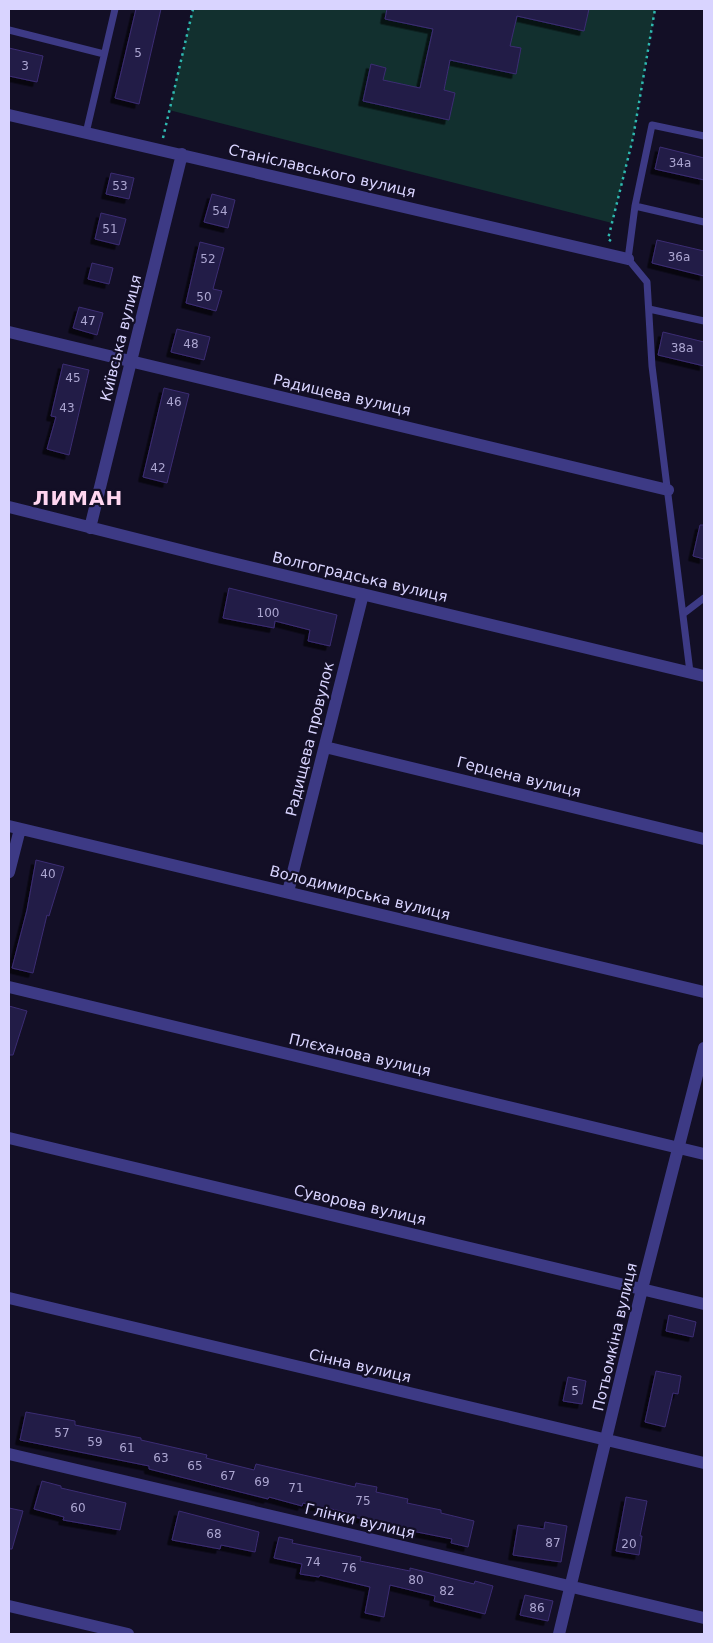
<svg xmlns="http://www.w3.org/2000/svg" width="713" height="1643" font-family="'DejaVu Sans',sans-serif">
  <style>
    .green { fill: #12302f }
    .building { fill: #241b47; stroke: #3b2d73; filter: url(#shadow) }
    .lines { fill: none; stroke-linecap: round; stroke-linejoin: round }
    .path { stroke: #2fb8b0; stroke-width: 2.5; stroke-dasharray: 2.5 4; stroke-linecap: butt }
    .lane { stroke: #3d3a85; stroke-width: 7 }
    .street { stroke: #3d3a85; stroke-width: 12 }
    .labels { text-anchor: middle; stroke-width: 4.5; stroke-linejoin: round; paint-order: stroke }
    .number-label { font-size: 12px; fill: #aca6d1 }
    .street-label { font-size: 15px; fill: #d9d4ff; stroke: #130f26 }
    .district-label { font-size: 20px; font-weight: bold; letter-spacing: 1px; fill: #ffd6f0; stroke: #130f26 }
  </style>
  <defs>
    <filter id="shadow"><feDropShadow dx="-4.5" dy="4.5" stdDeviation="0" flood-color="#0009"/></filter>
  </defs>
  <rect width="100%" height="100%" fill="#130f26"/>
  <path class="green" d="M193 9H655L633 138 612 223 169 110Z"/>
  <path class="building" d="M136 9H161L139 104 115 98Z
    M387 9H589L584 31 517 16 510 46 521 48 516 74 450 60 444 90 455 93 449 120 363 101 371 64 386 68 383 80 420 88 433 29 385 19Z
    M9 48 43 56 37 82 9 76Z
    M660 147 704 158V180L655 169Z
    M111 173 134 178 129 199 106 194Z
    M212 194 235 200 228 228 204 222Z
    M101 213 126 219 119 245 95 239Z
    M657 240 704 251V276L652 263Z
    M200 242 224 248 213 289 222 291 216 311 186 303Z
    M92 263 113 268 109 284 88 279Z
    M79 307 103 313 97 335 73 328Z
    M177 329 210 337 204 360 171 352Z
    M663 332 704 342V366L658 355Z
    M63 364 89 370 69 455 47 449 56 417 51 416Z
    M164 388 189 394 167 483 143 477Z
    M700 525H704V559L693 556Z
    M229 588 337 615 330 646 308 641 310 630 275 621 274 628 223 618Z
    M36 860 64 867 49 916 47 915 33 973 12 968 27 910Z
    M9 1006 27 1011 13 1055H9Z
    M669 1315 696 1322 693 1337 666 1331Z
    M656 1371 681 1376 678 1394 673 1393 665 1427 645 1422Z
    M568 1377 586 1381 582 1404 563 1401Z
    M26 1412 75 1421V1425L141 1438V1440L207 1455 206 1458 254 1470 256 1464 355 1487 356 1483 377 1487 376 1492 408 1499 407 1503 441 1510V1513L474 1521 468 1547 451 1543 452 1539 377 1524V1522L350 1516V1513L303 1503 302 1506 269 1497 268 1499 149 1469V1466L20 1440Z
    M42 1481 61 1486V1488L126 1503 120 1530 63 1520 64 1517 34 1509Z
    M626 1497 647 1501 640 1536H642L639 1555 616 1551Z
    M9 1508 23 1511 12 1549H9Z
    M179 1511 259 1532 255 1552 221 1545 220 1549 172 1540Z
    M545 1522 567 1526 561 1562 513 1555 518 1525 544 1529Z
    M279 1537 293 1540 292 1543 361 1557 360 1561 410 1571V1568L474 1584 475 1581 493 1586 485 1614 434 1601 435 1596 390 1585 384 1617 365 1613 370 1587 320 1575 319 1577 300 1574 302 1564 274 1558Z
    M525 1595 553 1601 548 1621 520 1615Z"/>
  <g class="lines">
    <path class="path" d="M163 138 193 9
      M611 241 608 239 633 138 655 9"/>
    <path class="lane" d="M9 30 104 54
      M86 133 115 9
      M635 206 704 222
      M649 309 704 321
      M683 614 704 598
      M690 672 652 366 647 282 628 259 635 206 652 125 704 136"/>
    <path class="street" d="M9 115 628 259
      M9 332 668 490
      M9 507 212 558 704 676
      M90 528 182 154
      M325 747 704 839
      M9 826 704 992
      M9 872 20 829
      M288 892 363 594
      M9 987 704 1154
      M9 1138 704 1304
      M9 1298 704 1463
      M9 1454 704 1618
      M9 1606 128 1634
      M559 1634 642 1289 704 1048"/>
  </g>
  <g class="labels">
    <g class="number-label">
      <text x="138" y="57">5</text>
      <text x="25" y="70">3</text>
      <text x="680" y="167">34а</text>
      <text x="120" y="190">53</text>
      <text x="220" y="215">54</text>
      <text x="110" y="233">51</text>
      <text x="679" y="261">36а</text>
      <text x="208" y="263">52</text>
      <text x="204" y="301">50</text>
      <text x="88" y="325">47</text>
      <text x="191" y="348">48</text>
      <text x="682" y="352">38а</text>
      <text x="73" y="382">45</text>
      <text x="174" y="406">46</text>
      <text x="67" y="412">43</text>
      <text x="158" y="472">42</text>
      <text x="268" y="617">100</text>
      <text x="48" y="878">40</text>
      <text x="575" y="1395">5</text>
      <text x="62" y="1437">57</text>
      <text x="95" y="1446">59</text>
      <text x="127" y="1452">61</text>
      <text x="161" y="1462">63</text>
      <text x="195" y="1470">65</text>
      <text x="228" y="1480">67</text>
      <text x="262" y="1486">69</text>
      <text x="296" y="1492">71</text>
      <text x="363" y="1505">75</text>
      <text x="78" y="1512">60</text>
      <text x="214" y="1538">68</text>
      <text x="553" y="1547">87</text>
      <text x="629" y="1548">20</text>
      <text x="313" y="1566">74</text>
      <text x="349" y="1572">76</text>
      <text x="416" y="1584">80</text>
      <text x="447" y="1595">82</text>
      <text x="537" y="1612">86</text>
    </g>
    <g class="street-label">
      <text transform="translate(322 171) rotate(13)" y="5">Станіславського вулиця</text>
      <text transform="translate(121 338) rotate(-76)" y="5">Київська вулиця</text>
      <text transform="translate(342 395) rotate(13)" y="5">Радищева вулиця</text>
      <text transform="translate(360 577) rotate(13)" y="5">Волгоградська вулиця</text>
      <text transform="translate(310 739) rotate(-76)" y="5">Радищева провулок</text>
      <text transform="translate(519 777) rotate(14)" y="5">Герцена вулиця</text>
      <text transform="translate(360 893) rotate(14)" y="5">Володимирська вулиця</text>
      <text transform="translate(360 1055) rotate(13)" y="5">Плєханова вулиця</text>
      <text transform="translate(360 1205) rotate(13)" y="5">Суворова вулиця</text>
      <text transform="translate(615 1337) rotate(-77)" y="5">Потьомкіна вулиця</text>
      <text transform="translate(360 1366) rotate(13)" y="5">Сінна вулиця</text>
      <text transform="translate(360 1521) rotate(13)" y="5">Глінки вулиця</text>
    </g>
    <g class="district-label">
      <text x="78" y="505">ЛИМАН</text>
    </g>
  </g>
  <rect width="713" height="1643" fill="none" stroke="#d9d4ff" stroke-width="20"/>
</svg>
